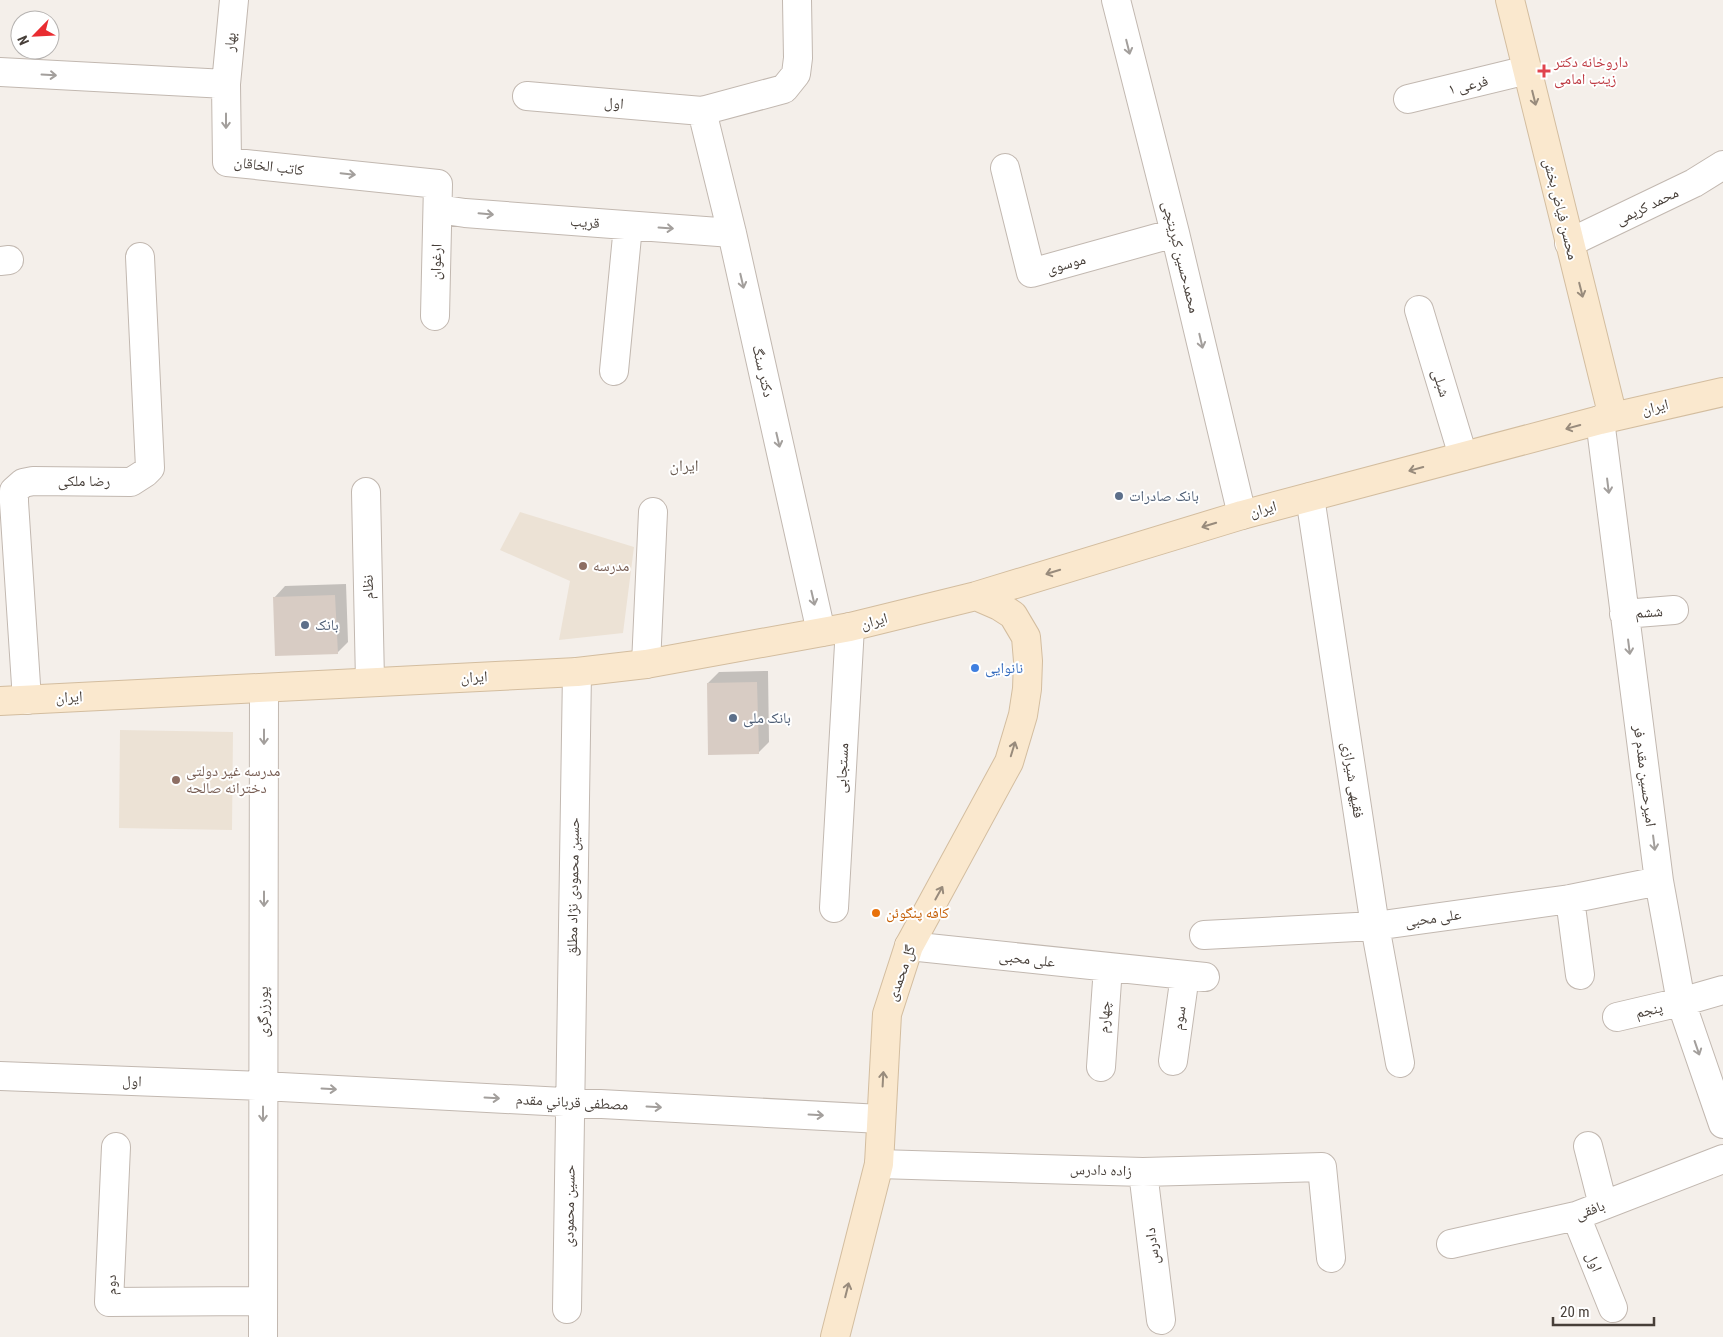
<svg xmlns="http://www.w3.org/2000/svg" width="1723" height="1337" font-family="'Roboto Condensed','Noto Naskh Arabic',sans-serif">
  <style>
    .education { fill: #ece2d5 }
    .shadow { fill: #0003 }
    .building { fill: #d8ccc4 }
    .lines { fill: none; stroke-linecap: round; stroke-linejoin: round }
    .street-casing { stroke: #c2b8b0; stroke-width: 30 }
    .secondary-casing { stroke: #d3bd9f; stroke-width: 30 }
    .street { stroke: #fff; stroke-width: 28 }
    .secondary { stroke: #fae8ce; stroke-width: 28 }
    .oneway { stroke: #a39f9c }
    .oneway2 { stroke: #988b7c }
    .health-dot { fill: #e0444e; stroke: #fff; stroke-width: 2 }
    .service-dot { fill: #5c6f8a; stroke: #fff; stroke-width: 2 }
    .education-dot { fill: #8d6e63; stroke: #fff; stroke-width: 2 }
    .shop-dot { fill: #3f7fe0; stroke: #fff; stroke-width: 2 }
    .food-dot { fill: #e8710a; stroke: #fff; stroke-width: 2 }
    .labels { text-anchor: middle; stroke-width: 4; stroke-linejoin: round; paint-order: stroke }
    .street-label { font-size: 15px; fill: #473f39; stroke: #fff }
    .health-label { font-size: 15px; fill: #be3a42; stroke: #fff; text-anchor: start }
    .service-label { font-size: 15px; fill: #4e5e75; stroke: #fff; text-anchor: start }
    .education-label { font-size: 15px; fill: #785e54; stroke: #fff; text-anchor: start }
    .shop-label { font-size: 15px; fill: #366cbe; stroke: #fff; text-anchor: start }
    .food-label { font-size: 15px; fill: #c56008; stroke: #fff; text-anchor: start }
    .neighbourhood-label { font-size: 16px; fill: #695b51; stroke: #fff }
  </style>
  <rect width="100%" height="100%" fill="#f4efea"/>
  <path class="education" d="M520 512 634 547 623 633 559 640 570 581 500 550Z
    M120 730 233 732 232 830 119 828Z"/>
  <path class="shadow" d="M346 584 348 642 337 653 274 598 285 586Z
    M768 671 769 742 758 753 708 683 719 672Z"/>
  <path class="building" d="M335 595 338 654 275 656 273 597Z
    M757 682 759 754 708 755 707 683Z"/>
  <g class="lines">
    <defs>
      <path id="street" d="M1116 0 1175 233 1242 515
        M0 72 226 84 227 162 438 184 435 316
        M226 84 234 0
        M527 96 702 111 784 89 796 74 798 58 797 0
        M1408 99 1527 70
        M702 111 732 233 821 632
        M1005 168 1031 273 1175 233
        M438 209 465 213 732 233
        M1569 243 1694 183 1723 165
        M0 261 9 260
        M1419 310 1463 456
        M614 371 628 226
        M1600 420 1659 881 1681 1002 1723 1124
        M366 492 370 681
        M1310 497 1375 926 1400 1063
        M1624 614 1674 610
        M646 664 653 512
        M27 700 14 502V491L23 483 33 481 131 482 145 473 150 468 140 257
        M1570 899 1580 975
        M834 908 850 627
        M1204 935 1375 926 1570 899 1659 881
        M909 946 1205 977
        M1617 1017 1681 1002 1723 990
        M1173 1061 1185 975
        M1101 1067 1108 967
        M0 1076 263 1086 881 1119
        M1588 1146 1603 1205
        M116 1147 109 1302 263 1301
        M879 1164 1143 1172 1322 1167 1331 1258
        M1143 1172 1161 1320
        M1576 1216 1613 1308
        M1451 1244 1576 1216 1723 1159
        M567 1309 577 672
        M263 1337 264 688"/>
      <path id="secondary" d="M1510 0 1613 417
        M0 701 577 672 646 664 850 627 976 596 1242 515 1600 420 1723 392
        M835 1337 879 1164 887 1014 909 946 1009 762 1023 715 1027 689 1028 661 1026 637 1013 615 999 606 976 596"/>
    </defs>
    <use href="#street" class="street-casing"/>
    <use href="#secondary" class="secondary-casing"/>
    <use href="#street" class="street"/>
    <use href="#secondary" class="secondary"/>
  </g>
  <defs><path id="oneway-shaft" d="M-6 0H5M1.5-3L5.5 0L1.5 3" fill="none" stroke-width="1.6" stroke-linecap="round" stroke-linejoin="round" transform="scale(1.25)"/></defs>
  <g class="oneway">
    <use href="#oneway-shaft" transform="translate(1128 47) rotate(76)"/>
    <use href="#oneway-shaft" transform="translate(49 75) rotate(3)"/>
    <use href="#oneway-shaft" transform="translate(226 121) rotate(90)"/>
    <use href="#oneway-shaft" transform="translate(348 174) rotate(6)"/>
    <use href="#oneway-shaft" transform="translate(486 214) rotate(5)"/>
    <use href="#oneway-shaft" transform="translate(666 228) rotate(4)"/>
    <use href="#oneway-shaft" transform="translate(742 281) rotate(77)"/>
    <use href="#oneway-shaft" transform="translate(1201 341) rotate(77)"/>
    <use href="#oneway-shaft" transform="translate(778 440) rotate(77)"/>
    <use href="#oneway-shaft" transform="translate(1608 486) rotate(83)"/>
    <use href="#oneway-shaft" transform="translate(813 598) rotate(77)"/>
    <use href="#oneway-shaft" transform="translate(1629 647) rotate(83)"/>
    <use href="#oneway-shaft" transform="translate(264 737) rotate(90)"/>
    <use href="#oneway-shaft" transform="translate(1654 843) rotate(83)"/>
    <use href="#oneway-shaft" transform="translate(264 899) rotate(90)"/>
    <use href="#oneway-shaft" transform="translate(1697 1048) rotate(71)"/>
    <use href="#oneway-shaft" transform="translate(329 1089) rotate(3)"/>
    <use href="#oneway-shaft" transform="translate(492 1098) rotate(3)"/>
    <use href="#oneway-shaft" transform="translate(654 1107) rotate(3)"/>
    <use href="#oneway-shaft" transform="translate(263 1114) rotate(90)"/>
    <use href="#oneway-shaft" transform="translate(816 1115) rotate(3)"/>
  </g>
  <g class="oneway2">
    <use href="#oneway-shaft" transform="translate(1534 98) rotate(76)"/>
    <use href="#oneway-shaft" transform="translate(1581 290) rotate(76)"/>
    <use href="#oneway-shaft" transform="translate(1573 427) rotate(165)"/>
    <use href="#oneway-shaft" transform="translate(1416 469) rotate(165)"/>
    <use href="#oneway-shaft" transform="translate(1209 525) rotate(163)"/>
    <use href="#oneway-shaft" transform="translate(1053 572) rotate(163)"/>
    <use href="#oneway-shaft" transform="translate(1013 749) rotate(-73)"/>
    <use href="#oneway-shaft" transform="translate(939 893) rotate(-61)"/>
    <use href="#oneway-shaft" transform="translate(883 1079) rotate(-87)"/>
    <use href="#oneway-shaft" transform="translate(847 1290) rotate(-76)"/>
  </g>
  <path class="health-dot" d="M1541.5 63.5h5v5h5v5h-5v5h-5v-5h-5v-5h5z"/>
  <g class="service-dot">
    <circle cx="1119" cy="496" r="5"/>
    <circle cx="305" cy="625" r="5"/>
    <circle cx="733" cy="718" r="5"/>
  </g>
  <g class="education-dot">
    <circle cx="583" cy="566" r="5"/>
    <circle cx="176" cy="780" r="5"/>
  </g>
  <circle class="shop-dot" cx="975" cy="668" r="5"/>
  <circle class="food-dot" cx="876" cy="913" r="5"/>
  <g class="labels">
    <g class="street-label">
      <text transform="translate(230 42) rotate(-85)" y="5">بهار</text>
      <text transform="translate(1468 85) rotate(-13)" y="5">فرعی ۱</text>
      <text transform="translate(614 103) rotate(5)" y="5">اول</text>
      <text transform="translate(269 166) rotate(7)" y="5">کاتب الخاقان</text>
      <text transform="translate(1647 206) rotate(-26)" y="5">محمد کریمی</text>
      <text transform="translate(1561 209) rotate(76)" y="5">محسن فیاض بخش</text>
      <text transform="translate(585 222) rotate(5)" y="5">قریب</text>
      <text transform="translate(1181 257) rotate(76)" y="5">محمدحسین کبریتچی</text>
      <text transform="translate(436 262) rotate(-88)" y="5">ارغوان</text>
      <text transform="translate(1066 264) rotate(-16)" y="5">موسوی</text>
      <text transform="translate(763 371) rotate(77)" y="5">دکتر سنگ</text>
      <text transform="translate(1441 383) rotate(73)" y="5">شبلی</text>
      <text transform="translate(1655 407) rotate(-13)" y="5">ایران</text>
      <text x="84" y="486">رضا ملکی</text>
      <text transform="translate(1263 509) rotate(-15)" y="5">ایران</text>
      <text transform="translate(368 587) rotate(-91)" y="5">نظام</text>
      <text transform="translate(1649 612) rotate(-4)" y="5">ششم</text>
      <text transform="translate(874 621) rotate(-15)" y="5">ایران</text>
      <text transform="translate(474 677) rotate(-3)" y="5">ایران</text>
      <text transform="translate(69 697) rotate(-3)" y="5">ایران</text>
      <text transform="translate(842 768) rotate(-87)" y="5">مستجابی</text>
      <text transform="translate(1645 776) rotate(83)" y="5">امیرحسین مقدم فر</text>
      <text transform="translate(1353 780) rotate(81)" y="5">فقیهی شیرازی</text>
      <text transform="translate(573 887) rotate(-89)" y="5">حسین محمودی نژاد مطلق</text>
      <text transform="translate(1433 918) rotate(-8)" y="5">علی محبی</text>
      <text transform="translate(1027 959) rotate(6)" y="5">علی محبی</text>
      <text transform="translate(901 973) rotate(-70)" y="5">گل محمدی</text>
      <text transform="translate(1649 1010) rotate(-13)" y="5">پنجم</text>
      <text transform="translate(263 1012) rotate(-90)" y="5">پورزرگری</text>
      <text transform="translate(1104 1017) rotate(-86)" y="5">چهارم</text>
      <text transform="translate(1179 1018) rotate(-82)" y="5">سوم</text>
      <text transform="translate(132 1081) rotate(2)" y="5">اول</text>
      <text transform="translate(572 1102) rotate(3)" y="5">مصطفی قرباني مقدم</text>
      <text transform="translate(1101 1170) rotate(2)" y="5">زاده دادرس</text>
      <text transform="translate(569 1206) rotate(-89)" y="5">حسین محمودی</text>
      <text transform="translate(1590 1210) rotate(-20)" y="5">بافقی</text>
      <text transform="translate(1152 1246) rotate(-97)" y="5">دادرس</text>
      <text transform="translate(1594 1262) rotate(68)" y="5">اول</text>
      <text transform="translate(111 1285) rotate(-91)" y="5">دوم</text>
    </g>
    <g class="health-label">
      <text x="1554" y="67">داروخانه دکتر<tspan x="1554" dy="17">زینب امامی</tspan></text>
    </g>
    <g class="service-label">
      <text x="1129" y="501">بانک صادرات</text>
      <text x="315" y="630">بانک</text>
      <text x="743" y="723">بانک ملی</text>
    </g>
    <g class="education-label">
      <text x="593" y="571">مدرسه</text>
      <text x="186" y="776">مدرسه غیر دولتی<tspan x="186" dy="17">دخترانه صالحه</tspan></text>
    </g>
    <g class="shop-label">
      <text x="985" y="673">نانوایی</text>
    </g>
    <g class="food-label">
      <text x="886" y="918">کافه پنگوئن</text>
    </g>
    <g class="neighbourhood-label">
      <text x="684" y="471">ایران</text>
    </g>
  </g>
  <g transform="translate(35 35) rotate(246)"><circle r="24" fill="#ffffff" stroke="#b5b2b0"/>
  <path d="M0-4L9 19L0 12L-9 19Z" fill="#e92c31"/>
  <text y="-8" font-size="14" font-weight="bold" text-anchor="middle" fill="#473f39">N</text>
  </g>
  <path d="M1553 1317v8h101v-8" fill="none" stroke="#473f39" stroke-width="2.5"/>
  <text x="1560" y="1317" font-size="15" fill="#473f39" stroke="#ffffff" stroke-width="4" paint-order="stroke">20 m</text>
</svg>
